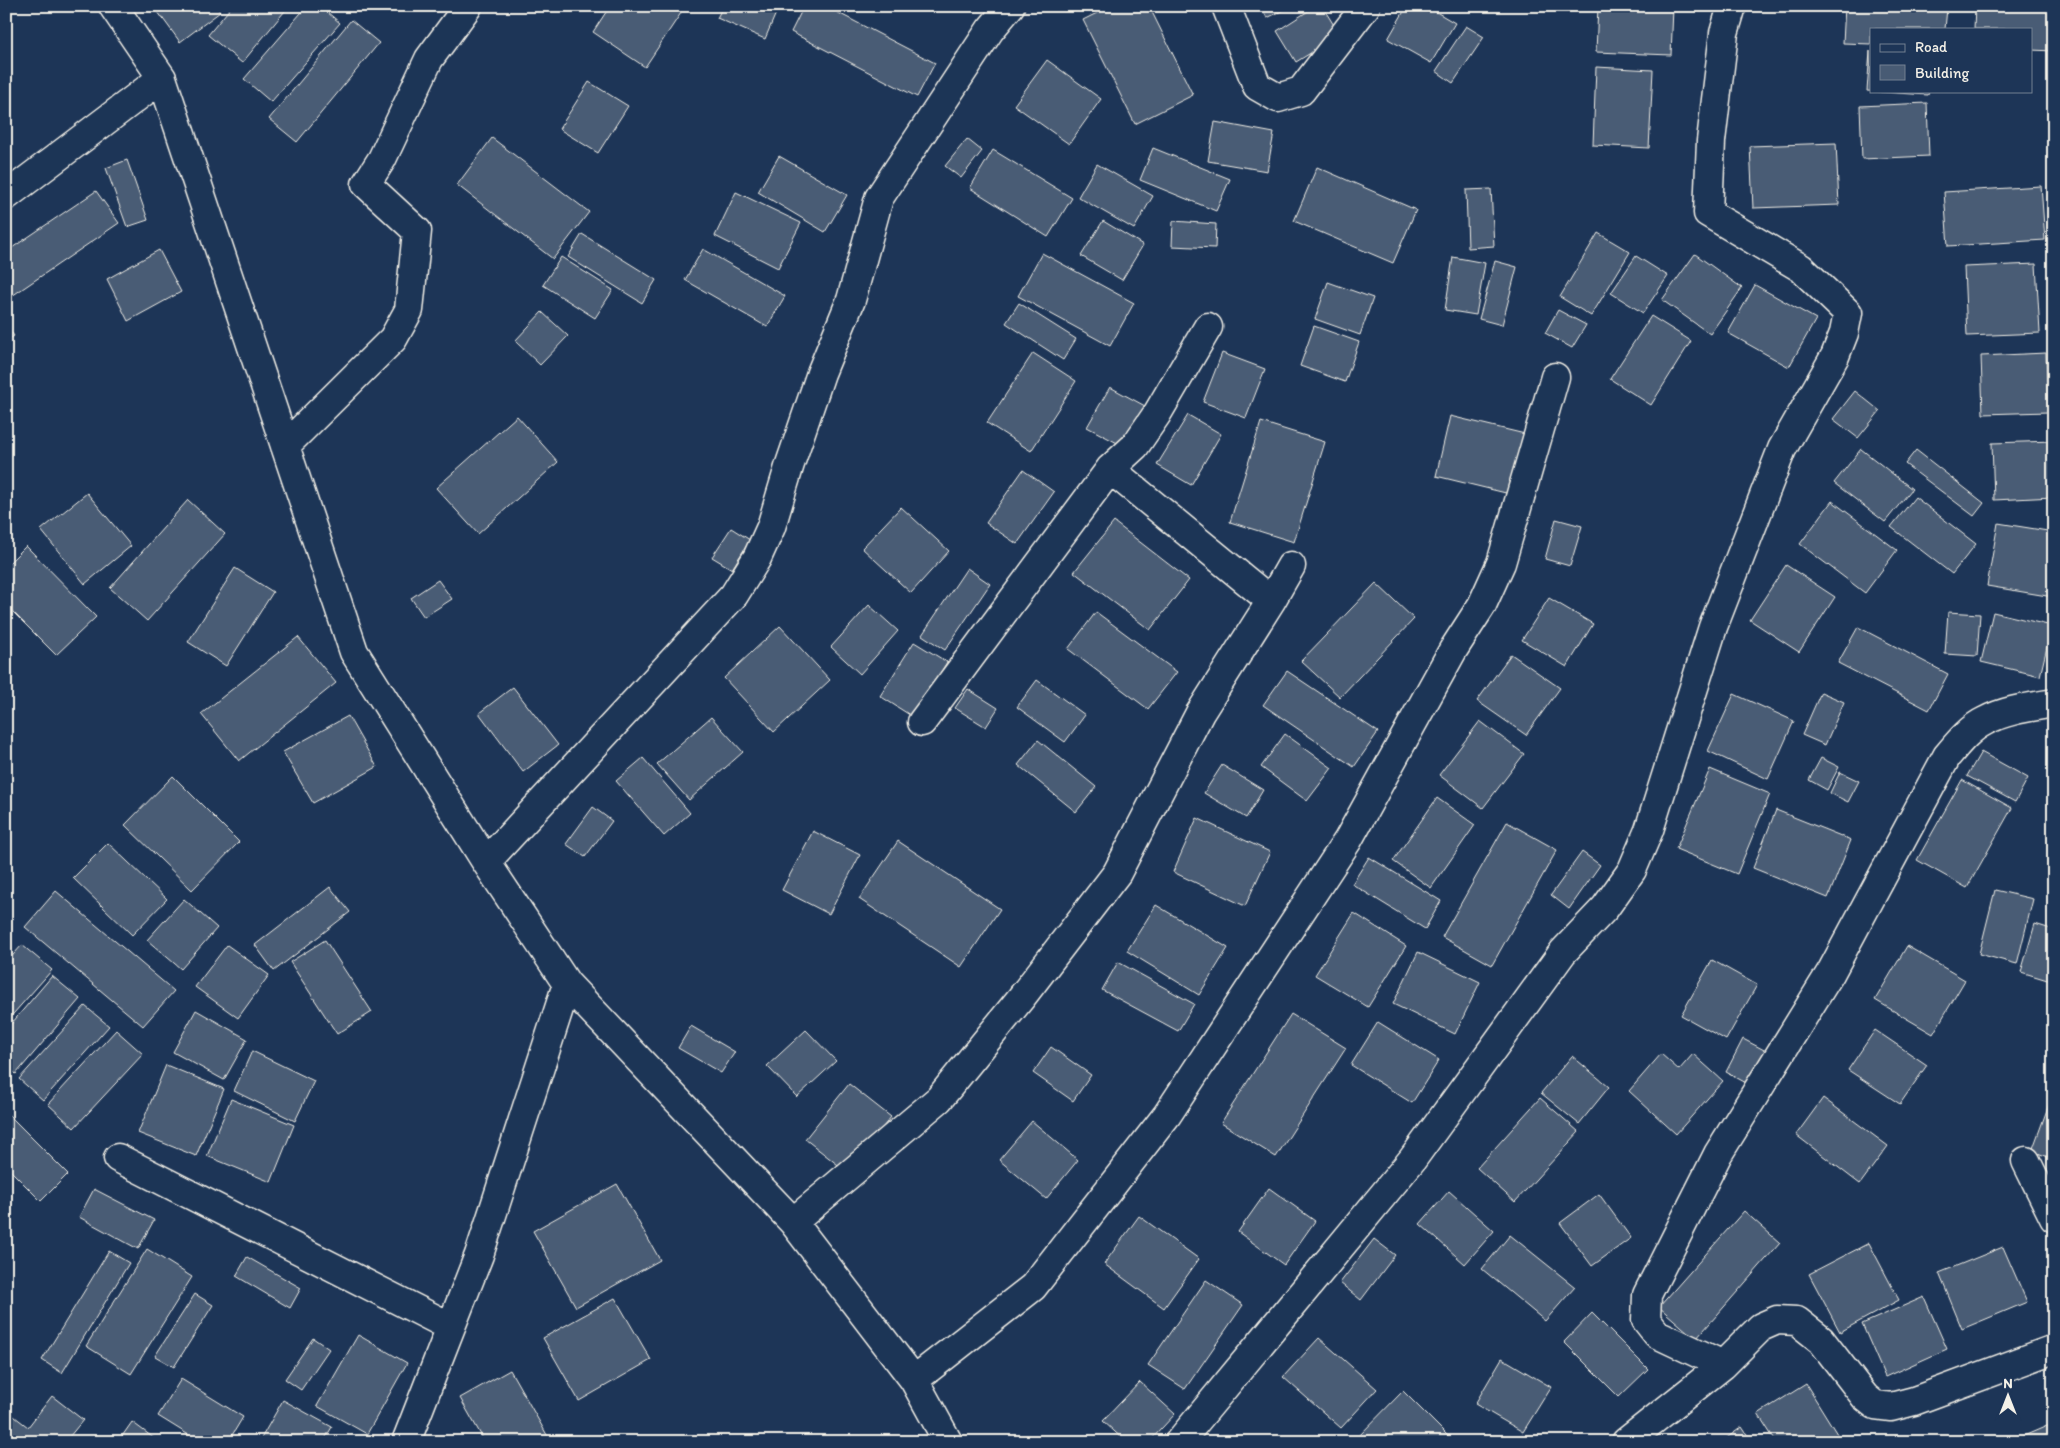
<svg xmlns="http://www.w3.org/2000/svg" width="2060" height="1448" font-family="Itim,sans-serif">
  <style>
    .building { fill: #485b74; stroke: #f4f1e8 }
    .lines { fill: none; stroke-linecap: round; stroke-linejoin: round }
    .minor-casing { stroke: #f4f1e8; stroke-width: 31 }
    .minor { stroke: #1d3557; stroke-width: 28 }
  </style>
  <rect width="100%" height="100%" fill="#1d3557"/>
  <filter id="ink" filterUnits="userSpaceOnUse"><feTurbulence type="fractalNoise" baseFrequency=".02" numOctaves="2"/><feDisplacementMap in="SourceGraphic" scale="10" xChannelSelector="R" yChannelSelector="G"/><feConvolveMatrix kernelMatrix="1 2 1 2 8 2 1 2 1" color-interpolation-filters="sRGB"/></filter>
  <g filter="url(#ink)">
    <path class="building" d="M165 6H216L220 12 180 42 158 12Z
      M232 6H289L242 63 208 35Z
      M307 6H320L340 23 271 102 244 79Z
      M610 6H671L681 13 645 67 593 32Z
      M723 6H779L765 39 717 18Z
      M804 6H825L935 63 917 97 791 32Z
      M1111 6H1149L1193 95 1135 124 1083 20Z
      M1261 6H1292L1267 18Z
      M1316 6H1322L1340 35 1296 62 1277 31Z
      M1407 6H1426L1455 23 1431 63 1388 39Z
      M1598 6 1673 8 1671 55 1596 52Z
      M1845 6 1947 8 1945 29H1871V44L1843 43Z
      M1975 6H2054V51L2031 50V29H1974Z
      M351 20 379 43 297 142 269 119Z
      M1466 26 1484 37 1453 83 1436 71Z
      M1870 51 1871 91H1929L1928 95 1867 91Z
      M1047 60 1101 99 1069 144 1014 105Z
      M1596 67 1653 70 1649 148 1593 145Z
      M589 82 628 106 598 153 559 129Z
      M1927 103 1929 156 1862 159 1860 106Z
      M1215 122 1274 133 1267 171 1208 161Z
      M492 138 589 212 553 259 457 185Z
      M967 139 982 151 961 178 945 166Z
      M1836 143 1839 205 1753 208 1750 146Z
      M1153 148 1230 179 1216 211 1140 180Z
      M993 150 1072 198 1048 237 970 188Z
      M779 156 847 195 825 232 758 192Z
      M127 160 148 220 127 227 106 168Z
      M1097 164 1153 196 1134 229 1078 197Z
      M1317 167 1416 210 1393 263 1294 221Z
      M2041 186 2045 240 1948 246 1944 192Z
      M1491 189 1494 246 1468 248 1466 190Z
      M96 191 119 223 6 300V252Z
      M736 192 801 223 778 268 715 236Z
      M1103 221 1143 245 1122 280 1081 256Z
      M1173 221 1216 224 1215 248 1172 246Z
      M1598 233 1630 252 1591 316 1560 297Z
      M582 234 656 280 642 303 568 257Z
      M703 249 785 296 767 327 685 280Z
      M159 250 181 292 128 321 107 279Z
      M1042 253 1134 303 1110 346 1018 296Z
      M1695 254 1742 288 1710 334 1662 300Z
      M1636 256 1668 276 1643 313 1611 293Z
      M561 257 613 290 595 318 543 285Z
      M1453 257 1485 263 1476 315 1445 310Z
      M1495 261 1517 267 1502 325 1479 319Z
      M2036 264 2040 333 1967 336 1964 267Z
      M1328 282 1373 298 1360 335 1315 319Z
      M1755 285 1816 319 1789 367 1728 333Z
      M1019 303 1076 339 1063 360 1006 323Z
      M1558 310 1586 325 1572 348 1545 333Z
      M542 312 568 336 540 365 515 341Z
      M1651 316 1691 341 1651 405 1610 379Z
      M6 325 14 336 6 341Z
      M1314 326 1359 342 1345 382 1300 366Z
      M1033 353 1076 381 1031 451 987 423Z
      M1222 353 1265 369 1246 418 1203 402Z
      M2046 353 2048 412 1983 414 1981 356Z
      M1110 387 1145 406 1123 446 1087 427Z
      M1855 391 1880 411 1858 438 1833 419Z
      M1188 415 1221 434 1191 485 1157 465Z
      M517 416 558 462 478 534 436 488Z
      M1450 416 1525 434 1510 494 1436 476Z
      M1261 422 1325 442 1294 542 1230 522Z
      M2054 441V497L1994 500 1992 443Z
      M1861 449 1912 489 1885 522 1834 483Z
      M1916 450 1984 503 1974 516 1905 464Z
      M1023 470 1054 492 1017 544 986 523Z
      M87 493 131 546 85 584 41 530Z
      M1915 497 1976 544 1952 574 1891 527Z
      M188 500 225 534 147 621 110 588Z
      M1832 501 1897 550 1865 593 1800 544Z
      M901 507 949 551 911 593 862 548Z
      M1556 519 1582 526 1570 566 1545 559Z
      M1114 522 1189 580 1150 630 1074 572Z
      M1998 523 2054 532 2053 597 1987 586Z
      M731 528 750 540 732 569 712 557Z
      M26 546 96 617 56 655 6 605V566Z
      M1786 565 1835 597 1799 652 1750 620Z
      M235 568 273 592 226 666 188 642Z
      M967 568 990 584 945 650 922 635Z
      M438 580 452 599 424 617 411 598Z
      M1376 583 1414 619 1340 697 1301 661Z
      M1549 598 1593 624 1567 667 1522 640Z
      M869 605 898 631 860 674 831 647Z
      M1096 612 1177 672 1148 709 1068 649Z
      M1948 612 1980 614 1977 656 1945 654Z
      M1993 612 2052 626 2040 676 1981 662Z
      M780 626 830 680 774 732 724 678Z
      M1858 627 1948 674 1929 710 1838 663Z
      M298 637 336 683 239 761 201 714Z
      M914 642 947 662 913 717 880 696Z
      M1511 654 1560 688 1526 735 1477 701Z
      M1287 671 1378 732 1354 767 1263 705Z
      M1037 680 1085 715 1065 742 1017 707Z
      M513 687 558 745 523 772 479 713Z
      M968 689 998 708 986 727 955 708Z
      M1821 692 1844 702 1825 745 1802 735Z
      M1734 694 1794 721 1768 779 1708 751Z
      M348 716 377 767 313 803 283 752Z
      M711 717 743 752 689 800 657 764Z
      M1480 721 1524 754 1483 808 1439 775Z
      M1285 734 1332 768 1307 801 1261 767Z
      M1038 740 1096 787 1076 812 1018 765Z
      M1981 752 2028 778 2015 802 1967 776Z
      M643 758 690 813 664 836 616 781Z
      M1821 758 1839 767 1827 790 1809 780Z
      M1222 765 1263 790 1246 818 1204 793Z
      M1710 769 1770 794 1737 874 1676 849Z
      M1840 772 1859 781 1848 802 1830 793Z
      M173 776 239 842 192 890 125 825Z
      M1962 780 2012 808 1967 888 1917 860Z
      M1437 798 1475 825 1431 888 1393 861Z
      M593 807 612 821 585 857 566 844Z
      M1776 810 1851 840 1828 898 1753 868Z
      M1197 818 1270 852 1245 906 1173 872Z
      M1507 822 1557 850 1492 965 1442 937Z
      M813 831 860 855 829 914 782 890Z
      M898 841 1000 909 961 967 859 899Z
      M108 843 167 899 132 935 73 878Z
      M1582 852 1600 865 1569 909 1551 895Z
      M1369 857 1441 901 1425 929 1352 884Z
      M330 887 350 912 274 971 255 945Z
      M1995 890 2033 899 2017 964 1979 954Z
      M56 891 174 991 143 1026 25 927Z
      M184 899 217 928 181 969 147 940Z
      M1156 905 1228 948 1199 995 1127 951Z
      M1354 913 1406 946 1368 1007 1315 975Z
      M2035 924 2054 930V982L2021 972Z
      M325 940 372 1012 337 1034 290 962Z
      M22 945 52 970 6 1022V963Z
      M227 945 269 975 238 1018 195 987Z
      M1907 946 1965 980 1933 1034 1875 1000Z
      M1418 952 1480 982 1455 1034 1393 1004Z
      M1712 960 1757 985 1726 1040 1681 1015Z
      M1118 962 1194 1004 1178 1031 1102 990Z
      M52 976 80 999 16 1074 6 1066V1030Z
      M85 1006 109 1026 43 1100 19 1079Z
      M196 1010 247 1039 224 1080 173 1052Z
      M1291 1014 1346 1048 1276 1157 1221 1123Z
      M1378 1022 1439 1060 1412 1103 1351 1065Z
      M691 1026 735 1052 721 1073 678 1048Z
      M116 1030 143 1054 74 1128 48 1104Z
      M806 1030 836 1061 797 1097 767 1066Z
      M1875 1030 1927 1065 1900 1104 1848 1070Z
      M1743 1039 1768 1052 1750 1085 1726 1072Z
      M1051 1047 1091 1075 1073 1101 1033 1073Z
      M252 1051 314 1081 295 1121 234 1091Z
      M1661 1054 1679 1070 1693 1054 1723 1081 1676 1134 1629 1091Z
      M1572 1056 1609 1087 1579 1124 1541 1093Z
      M166 1065 224 1089 196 1156 138 1133Z
      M849 1084 891 1117 847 1172 805 1139Z
      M2052 1096H2054V1159L2032 1151Z
      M1540 1098 1579 1132 1515 1202 1477 1168Z
      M1823 1098 1888 1146 1860 1184 1796 1135Z
      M231 1099 294 1125 271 1182 207 1156Z
      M6 1112 68 1174 41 1201 6 1166Z
      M1032 1121 1078 1160 1046 1199 999 1160Z
      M617 1184 660 1260 576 1307 533 1231Z
      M1269 1188 1315 1221 1284 1265 1238 1232Z
      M94 1189 154 1220 138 1249 79 1217Z
      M1449 1191 1494 1231 1465 1264 1420 1224Z
      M1599 1194 1631 1238 1592 1266 1560 1223Z
      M1744 1211 1780 1243 1696 1339 1659 1307Z
      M1139 1216 1199 1259 1164 1308 1104 1264Z
      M1510 1235 1575 1287 1545 1321 1482 1269Z
      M1374 1239 1395 1255 1361 1300 1340 1283Z
      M1869 1243 1899 1300 1840 1332 1809 1274Z
      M2003 1247 2027 1302 1962 1329 1939 1273Z
      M147 1249 192 1277 131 1374 86 1346Z
      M109 1251 129 1263 62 1373 42 1360Z
      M247 1257 301 1288 290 1308 236 1276Z
      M1206 1280 1243 1305 1185 1389 1148 1365Z
      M195 1294 213 1305 174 1367 155 1356Z
      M1924 1297 1947 1349 1885 1377 1862 1324Z
      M615 1298 651 1360 579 1401 543 1338Z
      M1592 1313 1648 1369 1619 1397 1564 1342Z
      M358 1335 407 1363 367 1434 317 1406Z
      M313 1338 329 1349 301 1390 285 1379Z
      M1319 1338 1377 1389 1341 1428 1283 1377Z
      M1502 1358 1551 1387 1523 1432 1475 1404Z
      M510 1370 551 1442H485L460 1398Z
      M181 1379 243 1417 228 1442H200L158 1416Z
      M1140 1382 1175 1414 1149 1442H1126L1103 1421Z
      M1806 1384 1842 1442H1776L1758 1414Z
      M1403 1391 1454 1442H1357L1355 1440Z
      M52 1396 83 1420 65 1442H6V1410L28 1427Z
      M283 1400 332 1427 323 1442H259Z
      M132 1422 159 1442H118Z
      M2054 1423V1442H2010Z
      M1742 1427 1752 1442H1721Z"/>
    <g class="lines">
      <defs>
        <path id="minor" d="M113 6 162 78 354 652 486 862 567 984 793 1222 914 1380 948 1442
          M1226 6 1257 86 1278 98 1301 91 1366 6
          M6 196 162 78
          M285 446 393 339 409 310 417 231 366 184 382 159 429 59 468 6
          M1110 469 1271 601
          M922 722 1110 469 1135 446 1157 414 1208 327
          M486 862 734 595 757 558 771 527 790 464 821 373 851 300 879 198 990 30 1010 6
          M118 1158 451 1327
          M2026 1161 2054 1218
          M793 1222 939 1099 1021 998 1117 873 1200 713 1271 601 1291 566
          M1723 1365 1657 1334 1646 1320 1647 1295 1718 1154 1831 972 1947 756C1958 743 1970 728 1985 721 2005 710 2031 707 2054 703
          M914 1380 1033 1287 1167 1115 1348 840 1453 650 1482 605 1501 563 1555 377
          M406 1442 479 1255 567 984
          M1179 1442 1412 1160 1563 952 1605 908 1632 870 1649 830 1713 627 1782 449 1835 356 1844 333 1848 313 1801 268 1708 213 1711 141 1724 33 1732 6
          M1626 1442 1723 1365 1761 1327 1777 1320 1797 1321 1821 1340 1865 1397 1875 1405 1891 1407 1914 1401 2054 1349"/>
      </defs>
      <use href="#minor" class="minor-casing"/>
      <use href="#minor" class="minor"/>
    </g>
  </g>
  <rect width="2060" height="1448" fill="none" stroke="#1d3557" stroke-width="25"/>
  <rect x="12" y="12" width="2035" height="1423" fill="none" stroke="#f4f1e8" stroke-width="2" filter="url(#ink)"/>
  <rect x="1870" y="28" width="162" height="65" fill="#1d3557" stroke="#738091"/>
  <rect x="1880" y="44" width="25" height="8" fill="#1d3557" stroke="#738091"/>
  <text x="1915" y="52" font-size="15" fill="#f4f1e8">Road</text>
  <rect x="1880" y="65" width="25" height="15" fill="#485b74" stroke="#738091"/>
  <text x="1915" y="78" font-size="15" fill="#f4f1e8">Building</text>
  <g transform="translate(2008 1396)" stroke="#1d3557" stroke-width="4" paint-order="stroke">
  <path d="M0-4L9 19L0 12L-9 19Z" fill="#f4f1e8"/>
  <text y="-8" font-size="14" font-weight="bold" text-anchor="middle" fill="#f4f1e8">N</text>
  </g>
</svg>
